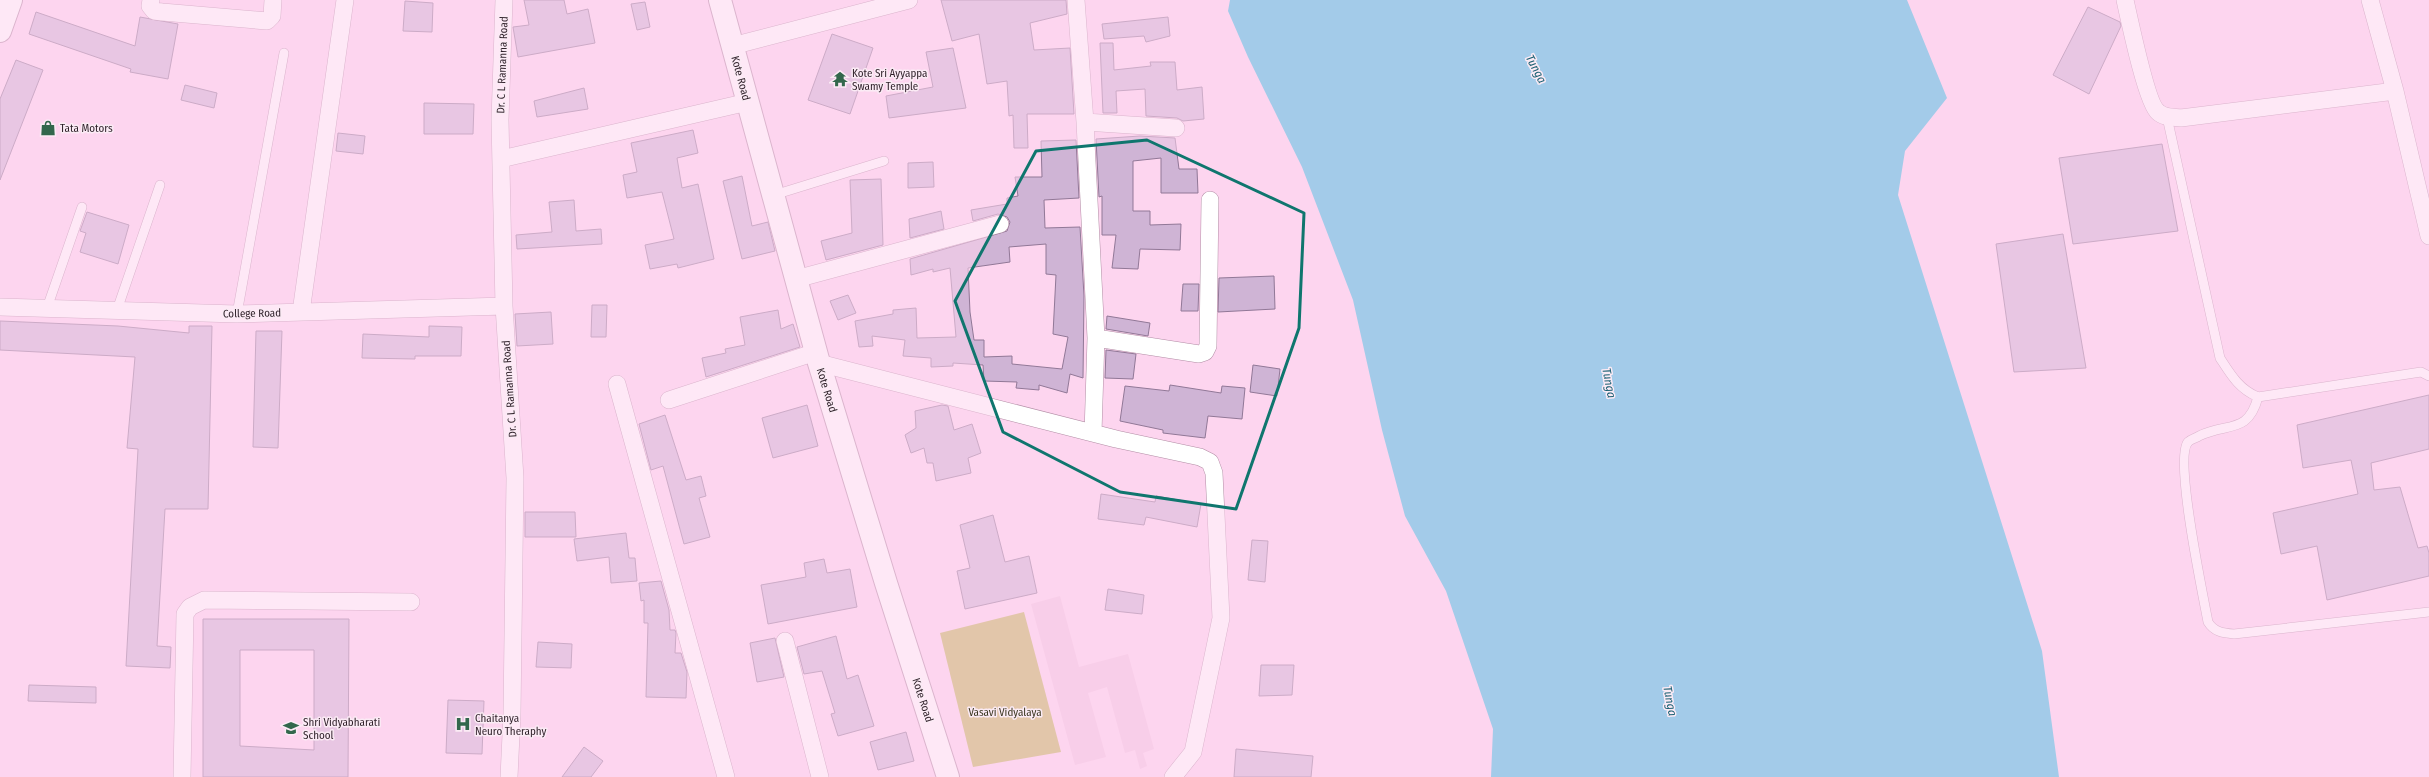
<svg xmlns="http://www.w3.org/2000/svg" width="2429" height="777" font-family="'Fira Sans Condensed',sans-serif">
  <style>
    .built { fill: #f2c5e2 }
    .green { fill: #c2b358 }
    .water { fill: #36bfe2 }
    .building { fill: #cfb4d5; stroke: #917897; fill-rule: evenodd }
    .lines { fill: none; stroke-linecap: round; stroke-linejoin: round }
    .service-casing { stroke: #b28da5; stroke-width: 10 }
    .minor-casing { stroke: #b28da5; stroke-width: 18 }
    .tertiary-casing { stroke: #b28da5; stroke-width: 24 }
    .primary-casing { stroke: #b28da5; stroke-width: 24 }
    .service { stroke: #fff; stroke-width: 9 }
    .minor { stroke: #fff; stroke-width: 17 }
    .tertiary { stroke: #fff; stroke-width: 22 }
    .primary { stroke: #fff; stroke-width: 22 }
    .marked { fill: none; stroke: #0f766e; stroke-width: 3; stroke-linejoin: round }
    .labels { text-anchor: middle; stroke-width: 3; stroke-linejoin: round; paint-order: stroke }
    .street-label { font-size: 11px; fill: #2d1f28; stroke: #fbebf5 }
    .poi-label { font-size: 11px; fill: #2d1f28; stroke: #fbebf5; text-anchor: start }
    .park-label { font-size: 11px; fill: #3b3721; stroke: #fbebf5 }
    .water-label { font-size: 12px; font-style: italic; fill: #185f72; stroke: #fbebf5 }
  </style>
  <rect width="100%" height="100%" fill="#fdd5ef"/>
  <path class="built" d="M1060 596 1079 667 1128 654 1154 749 1143 753 1147 766 1140 769 1135 750 1125 753 1107 687 1088 693 1106 757 1075 765 1031 604Z"/>
  <path class="green" d="M1024 612 1061 752 973 767 940 633Z"/>
  <path class="water" d="M1230 0H1907L1947 98 1905 151 1898 195 2042 651 2059 777H1491L1493 729 1446 591 1405 516 1382 430 1353 300 1302 167 1248 57 1228 11Z"/>
  <path class="building" d="M524 0H564L567 14 588 9 595 43 518 57 513 27 529 25Z
    M941 0H1066L1067 14 1030 23 1034 50 1070 48 1074 114H1027L1028 148H1014L1013 115 1009 116 1007 81 987 84 979 34 952 41Z
    M405 1 433 3 432 32 403 31Z
    M645 2 650 27 637 30 631 4Z
    M2088 7 2120 22 2121 26 2089 94 2053 75Z
    M36 12 135 46 140 17 178 24 168 79 130 72 131 69 29 34Z
    M1168 17 1170 36 1146 42 1144 36 1104 39 1102 24Z
    M832 34 873 48 850 114 808 100Z
    M1100 43H1113L1114 70 1151 66 1150 62H1175L1177 90 1202 87 1204 119 1183 121 1177 118 1146 116 1145 89 1116 91 1117 113H1103Z
    M953 48 966 108 889 118 886 96 933 87 926 52Z
    M16 60 43 70 0 180V99Z
    M185 85 217 93 214 108 181 100Z
    M584 88 588 109 537 117 534 101Z
    M424 103 474 104 473 134H424Z
    M693 130 698 153 677 158 682 188 698 184 714 259 678 268 677 264 650 269 645 245 674 239 662 192 627 198 623 175 637 172 631 143Z
    M338 133 365 136 363 154 336 151Z
    M1140 136 1175 138 1179 169H1197L1198 193H1161V158L1133 161V211H1150V225L1181 224 1180 250 1140 249 1138 269 1112 268 1116 235H1102V196L1099 197 1096 139Z
    M1076 140 1079 198 1044 200 1045 228 1080 227 1084 296 1083 378 1070 374 1067 393 1039 385V390L1016 388 1017 382 984 381 983 365 953 363V366L931 367V358L903 356 905 340 872 336 873 346 859 347 855 321 893 314V310L916 308 917 338 956 337 950 268 933 272V269L911 275 910 259 1007 231 1010 222 1007 217 998 214 973 221 971 210 1007 204V198L1018 196 1015 177H1042L1041 141ZM1046 244V274L1056 275 1053 334 1068 337 1062 369 1012 364V356L984 357V340H974L970 312 968 268 1010 262 1009 247Z
    M2162 144 2178 231 2073 244 2059 158Z
    M933 162 934 187 908 188V163Z
    M742 176 752 226 768 222 775 251 742 259 723 181Z
    M881 179 883 245 826 260 821 241 852 233 850 180Z
    M574 200 576 231 601 229 602 244 517 249 516 235 552 232 549 202Z
    M941 211 944 229 910 238 909 219Z
    M87 212 129 225 118 264 80 252 86 233 80 231Z
    M2063 234 2086 368 2014 372 1996 244Z
    M1274 276 1275 309 1218 312 1219 278Z
    M1183 284H1199L1198 311H1181Z
    M848 295 856 313 838 320 830 301Z
    M592 305H607L606 337H591Z
    M778 310 781 329 793 324 800 347 706 377 702 358 726 353 725 349 745 345 740 317Z
    M551 312 553 344 517 346 515 314Z
    M1107 316 1150 323 1148 336 1106 329Z
    M0 321 118 326 189 333V326H212L208 509H165L157 646 171 647 170 668 126 666 138 449 127 448 135 357 0 350Z
    M429 326 462 327 461 356H415V359L362 358 363 334 429 337Z
    M256 331H282L278 448 253 447Z
    M1106 350 1136 354 1133 379 1105 378Z
    M1253 365 1280 369 1277 396 1250 392Z
    M1170 385 1221 393 1222 386 1245 388 1242 419 1208 416 1205 438 1163 433V430L1120 421 1125 386 1169 391Z
    M2429 395V449L2371 463 2374 490 2400 487 2418 548 2427 546 2429 553V576L2327 600 2317 546 2281 554 2273 513 2358 494 2351 460 2303 468 2297 425Z
    M807 405 818 446 773 458 762 418Z
    M942 405 948 406 954 430 972 424 981 453 968 458 971 473 936 481 933 463H927L924 448 911 453 905 435 916 428 915 411Z
    M665 415 686 480 701 476 706 496 699 498 710 537 684 544 663 466 651 470 639 424Z
    M1101 494 1155 502 1156 496 1201 504 1197 527 1146 517 1144 525 1098 519Z
    M525 512H575L576 537H525Z
    M993 515 1005 562 1029 556 1037 593 965 609 957 571 970 568 960 525Z
    M626 533 629 558H635L637 581 611 583 609 557 577 561 574 539Z
    M1252 540 1268 541 1265 582 1248 580Z
    M824 559 827 573 850 569 857 607 768 624 761 585 806 577 804 563Z
    M661 581 669 610 670 630H675L676 633 675 653H681L687 672 686 698 646 697 648 623H644V600L641 601 639 583Z
    M1108 589 1144 595 1142 614 1105 610Z
    M203 619H349L348 777H203ZM240 650H314V750L240 746Z
    M836 636 847 679 858 675 874 726 838 736 831 714 835 713 822 671 804 674 797 647Z
    M775 638 784 677 757 682 750 643Z
    M538 642 572 644 571 668 536 667Z
    M1261 665H1294L1292 695 1259 696Z
    M29 685 96 687V703L28 701Z
    M448 700 484 701 482 754 446 753Z
    M906 732 914 761 878 770 870 742Z
    M584 747 603 761 591 777H562Z
    M1236 749 1313 756 1311 777H1234Z"/>
  <g class="lines">
    <defs>
      <path id="service" d="M2167 117 2220 358C2231 375 2239 389 2258 397L2421 372 2429 376
        M774 195 884 161
        M47 308 82 207
        M117 310 160 185
        M237 314 284 53
        M2258 397C2248 435 2227 422 2199 436 2196 438 2191 439 2188 442 2174 458 2203 595 2208 622 2214 632 2223 633 2234 634L2429 612"/>
      <path id="minor" d="M151 0 150 6 154 11 162 12 267 21 272 16 273 0
        M504 0 500 120 504 306 515 478 512 714 509 777
        M1076 0 1085 122 1096 338 1093 433
        M2125 0C2129 18 2147 104 2158 112 2164 118 2173 117 2181 118L2395 91
        M2370 0 2395 91 2429 236
        M732 46 909 0
        M1085 122 1176 128
        M501 159 748 102
        M796 279 1000 224
        M0 307 237 314 504 306
        M301 312 345 0
        M1096 338 1199 354 1205 352 1208 346 1210 200
        M819 363 1116 439 1200 457 1210 462 1214 473 1221 618 1193 752 1173 777
        M617 384 726 777
        M669 400 816 352
        M785 641 820 777
        M182 777 185 614 190 607 204 600 411 602"/>
      <path id="tertiary" d="M720 0 819 363 886 583 948 777"/>
      <path id="primary" d="M0 31 11 0"/>
    </defs>
    <use href="#service" class="service-casing"/>
    <use href="#minor" class="minor-casing"/>
    <use href="#tertiary" class="tertiary-casing"/>
    <use href="#primary" class="primary-casing"/>
    <use href="#service" class="service"/>
    <use href="#minor" class="minor"/>
    <use href="#tertiary" class="tertiary"/>
    <use href="#primary" class="primary"/>
  </g>
  <path d="M0 0H2429V777H0ZM1147 140 1304 213 1299 328 1236 509 1120 492 1003 432 955 301 1036 151Z" fill="#fdd5ef" fill-opacity=".55" fill-rule="evenodd"/>
  <path class="marked" d="M1147 140 1304 213 1299 328 1236 509 1120 492 1003 432 955 301 1036 151Z"/>
  <defs>
    <symbol id="temple-bare" viewBox="-9 -9 18 18"><path d="M0-6L5-2H3V0L6.5 2.5H4V6H1.5V3h-3V6H-4V2.5H-6.5L-3 0V-2H-5Z" fill="#32674c" stroke="#fbebf5" stroke-width="2.5" paint-order="stroke"/></symbol>
    <symbol id="shop-bare" viewBox="-9 -9 18 18"><path d="M-5-2.5h2.3a2.7 3.5 0 0 1 5.4 0H5L5.5 6h-11ZM-1.5-2.5h3a1.5 2.3 0 0 0-3 0Z" fill="#32674c" stroke="#fbebf5" stroke-width="2.5" paint-order="stroke"/></symbol>
    <symbol id="hospital-bare" viewBox="-9 -9 18 18"><path d="M-5-5h3v3.5h4V-5h3V5h-3V1.5h-4V5h-3Z" fill="#32674c" stroke="#fbebf5" stroke-width="2.5" paint-order="stroke"/></symbol>
    <symbol id="school-bare" viewBox="-9 -9 18 18"><path d="M0-5L7-2L0 1L-7-2ZM-4 1L0 2.5L4 1V4Q0 6-4 4Z" fill="#32674c" stroke="#fbebf5" stroke-width="2.5" paint-order="stroke"/></symbol>
  </defs>
  <g fill-rule="evenodd">
    <use href="#temple-bare" x="829" y="68" width="22" height="22"/>
    <use href="#shop-bare" x="37" y="117" width="22" height="22"/>
    <use href="#hospital-bare" x="452" y="713" width="22" height="22"/>
    <use href="#school-bare" x="280" y="717" width="22" height="22"/>
  </g>
  <g class="labels">
    <g class="street-label">
      <text transform="translate(502 65) rotate(-88)" y="4">Dr. C L Ramanna Road</text>
      <text transform="translate(741 78) rotate(75)" y="4">Kote Road</text>
      <text transform="translate(252 313) rotate(-1)" y="4">College Road</text>
      <text transform="translate(509 389) rotate(-94)" y="4">Dr. C L Ramanna Road</text>
      <text transform="translate(827 390) rotate(73)" y="4">Kote Road</text>
      <text transform="translate(923 700) rotate(72)" y="4">Kote Road</text>
    </g>
    <g class="poi-label">
      <text x="852" y="77">Kote Sri Ayyappa<tspan x="852" dy="13">Swamy Temple</tspan></text>
      <text x="60" y="132">Tata Motors</text>
      <text x="475" y="722">Chaitanya<tspan x="475" dy="13">Neuro Theraphy</tspan></text>
      <text x="303" y="726">Shri Vidyabharati<tspan x="303" dy="13">School</tspan></text>
    </g>
    <g class="park-label">
      <text x="1005" y="716">Vasavi Vidyalaya</text>
    </g>
    <g class="water-label">
      <text transform="translate(1536 69) rotate(62)" y="4">Tunga</text>
      <text transform="translate(1609 383) rotate(79)" y="4">Tunga</text>
      <text transform="translate(1670 701) rotate(79)" y="4">Tunga</text>
    </g>
  </g>
</svg>
